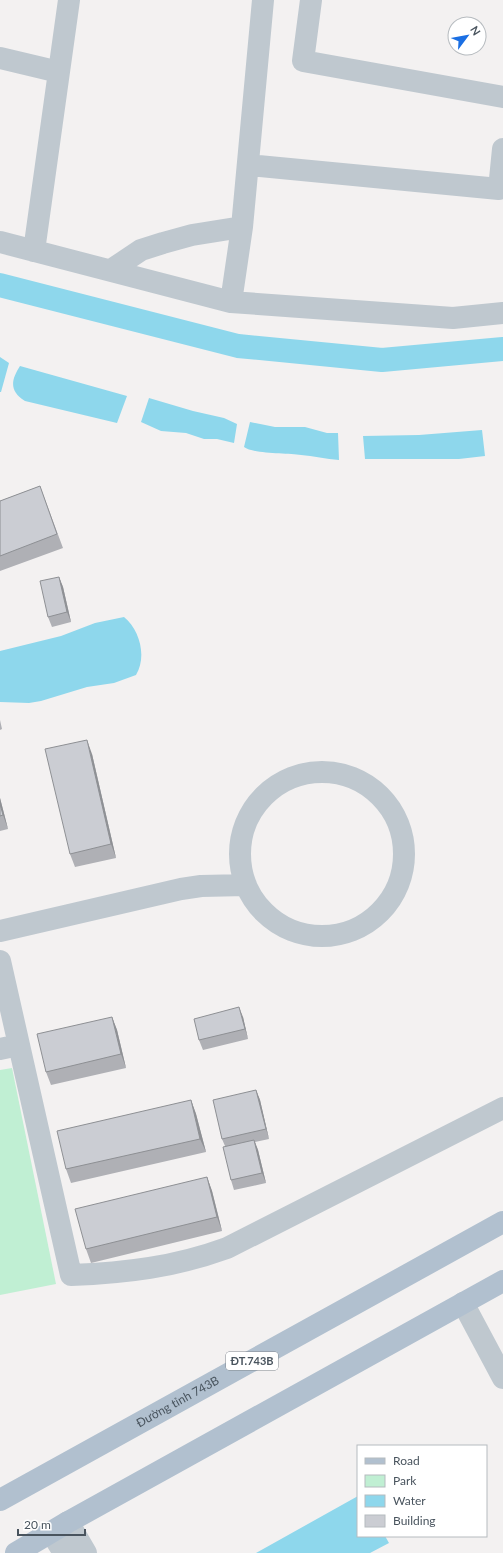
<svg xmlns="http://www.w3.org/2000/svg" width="503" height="1553" font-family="Lato,sans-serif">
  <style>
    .green { fill: #c0efd3 }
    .water { fill: #8ed7ec }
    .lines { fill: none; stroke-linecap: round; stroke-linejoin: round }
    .canal { stroke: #8ed7ec; stroke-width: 24 }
    .minor { stroke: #bfc8cf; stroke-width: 22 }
    .major { stroke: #b1c0cf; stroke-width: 22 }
    .wall { fill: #afb0b5 }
    .shaded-wall { fill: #8e9094 }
    .building { fill: #cbcdd3; stroke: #8e9094 }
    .labels { text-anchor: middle; stroke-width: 3.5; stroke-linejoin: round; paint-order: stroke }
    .shield { fill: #fff; stroke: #80878e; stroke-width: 1 }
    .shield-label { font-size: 11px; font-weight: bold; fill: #49545e }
    .street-label { font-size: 12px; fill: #49545e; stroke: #fff }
  </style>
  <rect width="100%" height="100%" fill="#f3f1f1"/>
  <path class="green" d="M12 1068 56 1284 0 1295V1070Z"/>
  <path class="water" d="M0 357 9 363 1 392H0Z
    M20 366 127 396 117 423 25 401C9 391 11 380 20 366Z
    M149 398 193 411 224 418 237 424 234 443 217 439H204L186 433 161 431 141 422Z
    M250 422 275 427H305L327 433H338L339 460C326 459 313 456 301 455 288 453 253 454 244 447Z
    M482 430 485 456 459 459H365L363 436 419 435Z
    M124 617C140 630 147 657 136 675L114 683 87 687 41 701 29 703 0 702V651L61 636 95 623Z
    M358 1496V1536H385L389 1543 370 1553H256Z"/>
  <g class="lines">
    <path class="canal" d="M0 285 238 346 382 360 503 349"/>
    <path class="minor" d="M311 0 303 61 503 97
      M0 58 59 72
      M248 165 499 189 503 149
      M0 242 231 302 453 318 503 313
      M34 251 69 0
      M111 270 141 250 163 243 192 235 242 227
      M231 302 242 227 263 0
      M240 854a82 82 0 1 1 164 0a82 82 0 1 1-164 0Z
      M0 931 181 889 201 886 246 885
      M0 961 71 1275C125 1273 175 1267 227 1248L503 1108
      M0 1049 19 1045
      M463 1303 503 1378
      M68 1522 86 1553
      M51 1532 64 1553"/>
    <g class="major">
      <path id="s1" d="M0 1500 503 1222"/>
      <path d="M16 1553 68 1522 503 1281"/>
    </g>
  </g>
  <path class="wall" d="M40 486 63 548 0 571V501Z
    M59 577 63 587 71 622 52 627 48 617Z
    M0 720 2 729 0 730Z
    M92 754 116 858 75 867 70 854Z
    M0 798 8 829 0 831Z
    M112 1017 117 1030 126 1068 51 1085 46 1072Z
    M243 1017 248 1039 203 1050 199 1040Z
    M256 1090 260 1100 269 1139 255 1142 258 1150 266 1183 234 1190 231 1180 225 1146 222 1139Z
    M191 1100 196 1114 206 1152 71 1183 66 1169Z
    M207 1177 212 1191 222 1231 91 1263 86 1249Z"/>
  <path class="shaded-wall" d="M59 577 63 587 71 622 67 612Z
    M87 740 92 754 116 858 111 844Z
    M0 798 8 829 3 815 0 804Z
    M239 1007 243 1017 248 1039 245 1029Z
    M112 1017 117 1030 126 1068 121 1054Z
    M256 1090 260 1100 269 1139 266 1129Z
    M191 1100 196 1114 206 1152 200 1139Z
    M254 1140 258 1150 266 1183 262 1173Z
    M207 1177 212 1191 222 1231 217 1217Z"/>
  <path class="building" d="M40 486 57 534 0 556V501Z
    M59 577 67 612 48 617 40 581Z
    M87 740 111 844 70 854 45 749Z
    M0 804 3 815 0 816Z
    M239 1007 245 1029 199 1040 194 1019Z
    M112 1017 121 1054 46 1072 37 1034Z
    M256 1090 266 1129 222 1139 213 1100Z
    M191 1100 200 1139 66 1169 57 1131Z
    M254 1140 262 1173 231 1180 223 1147Z
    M207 1177 217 1217 86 1249 75 1209Z"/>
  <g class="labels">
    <rect class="shield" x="226" y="1352" width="52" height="18" rx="3"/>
    <g class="shield-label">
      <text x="252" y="1365">ĐT.743B</text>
    </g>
    <g class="street-label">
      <text dy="4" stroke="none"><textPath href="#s1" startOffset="203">Đường tỉnh 743B</textPath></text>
    </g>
  </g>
  <rect x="357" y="1445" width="130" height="92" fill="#ffffff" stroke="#b6bbbf"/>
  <rect x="365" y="1458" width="20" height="6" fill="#b1c0cf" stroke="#b6bbbf"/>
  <text x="393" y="1465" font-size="12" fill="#49545e">Road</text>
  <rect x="365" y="1475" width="20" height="12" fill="#c0efd3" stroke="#b6bbbf"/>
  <text x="393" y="1485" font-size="12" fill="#49545e">Park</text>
  <rect x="365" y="1495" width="20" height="12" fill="#8ed7ec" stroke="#b6bbbf"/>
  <text x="393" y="1505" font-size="12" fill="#49545e">Water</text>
  <rect x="365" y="1515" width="20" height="12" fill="#cbcdd3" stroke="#b6bbbf"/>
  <text x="393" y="1525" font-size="12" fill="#49545e">Building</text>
  <g transform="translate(467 36) rotate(58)"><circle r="19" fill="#ffffff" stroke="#b6bbbf"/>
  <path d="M0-3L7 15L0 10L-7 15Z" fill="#1b6fe3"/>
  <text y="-6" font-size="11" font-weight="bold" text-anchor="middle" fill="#49545e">N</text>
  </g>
  <path d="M18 1529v6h67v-6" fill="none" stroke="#49545e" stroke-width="2"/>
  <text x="24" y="1529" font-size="12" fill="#49545e" stroke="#ffffff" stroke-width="3" paint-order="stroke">20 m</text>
</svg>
